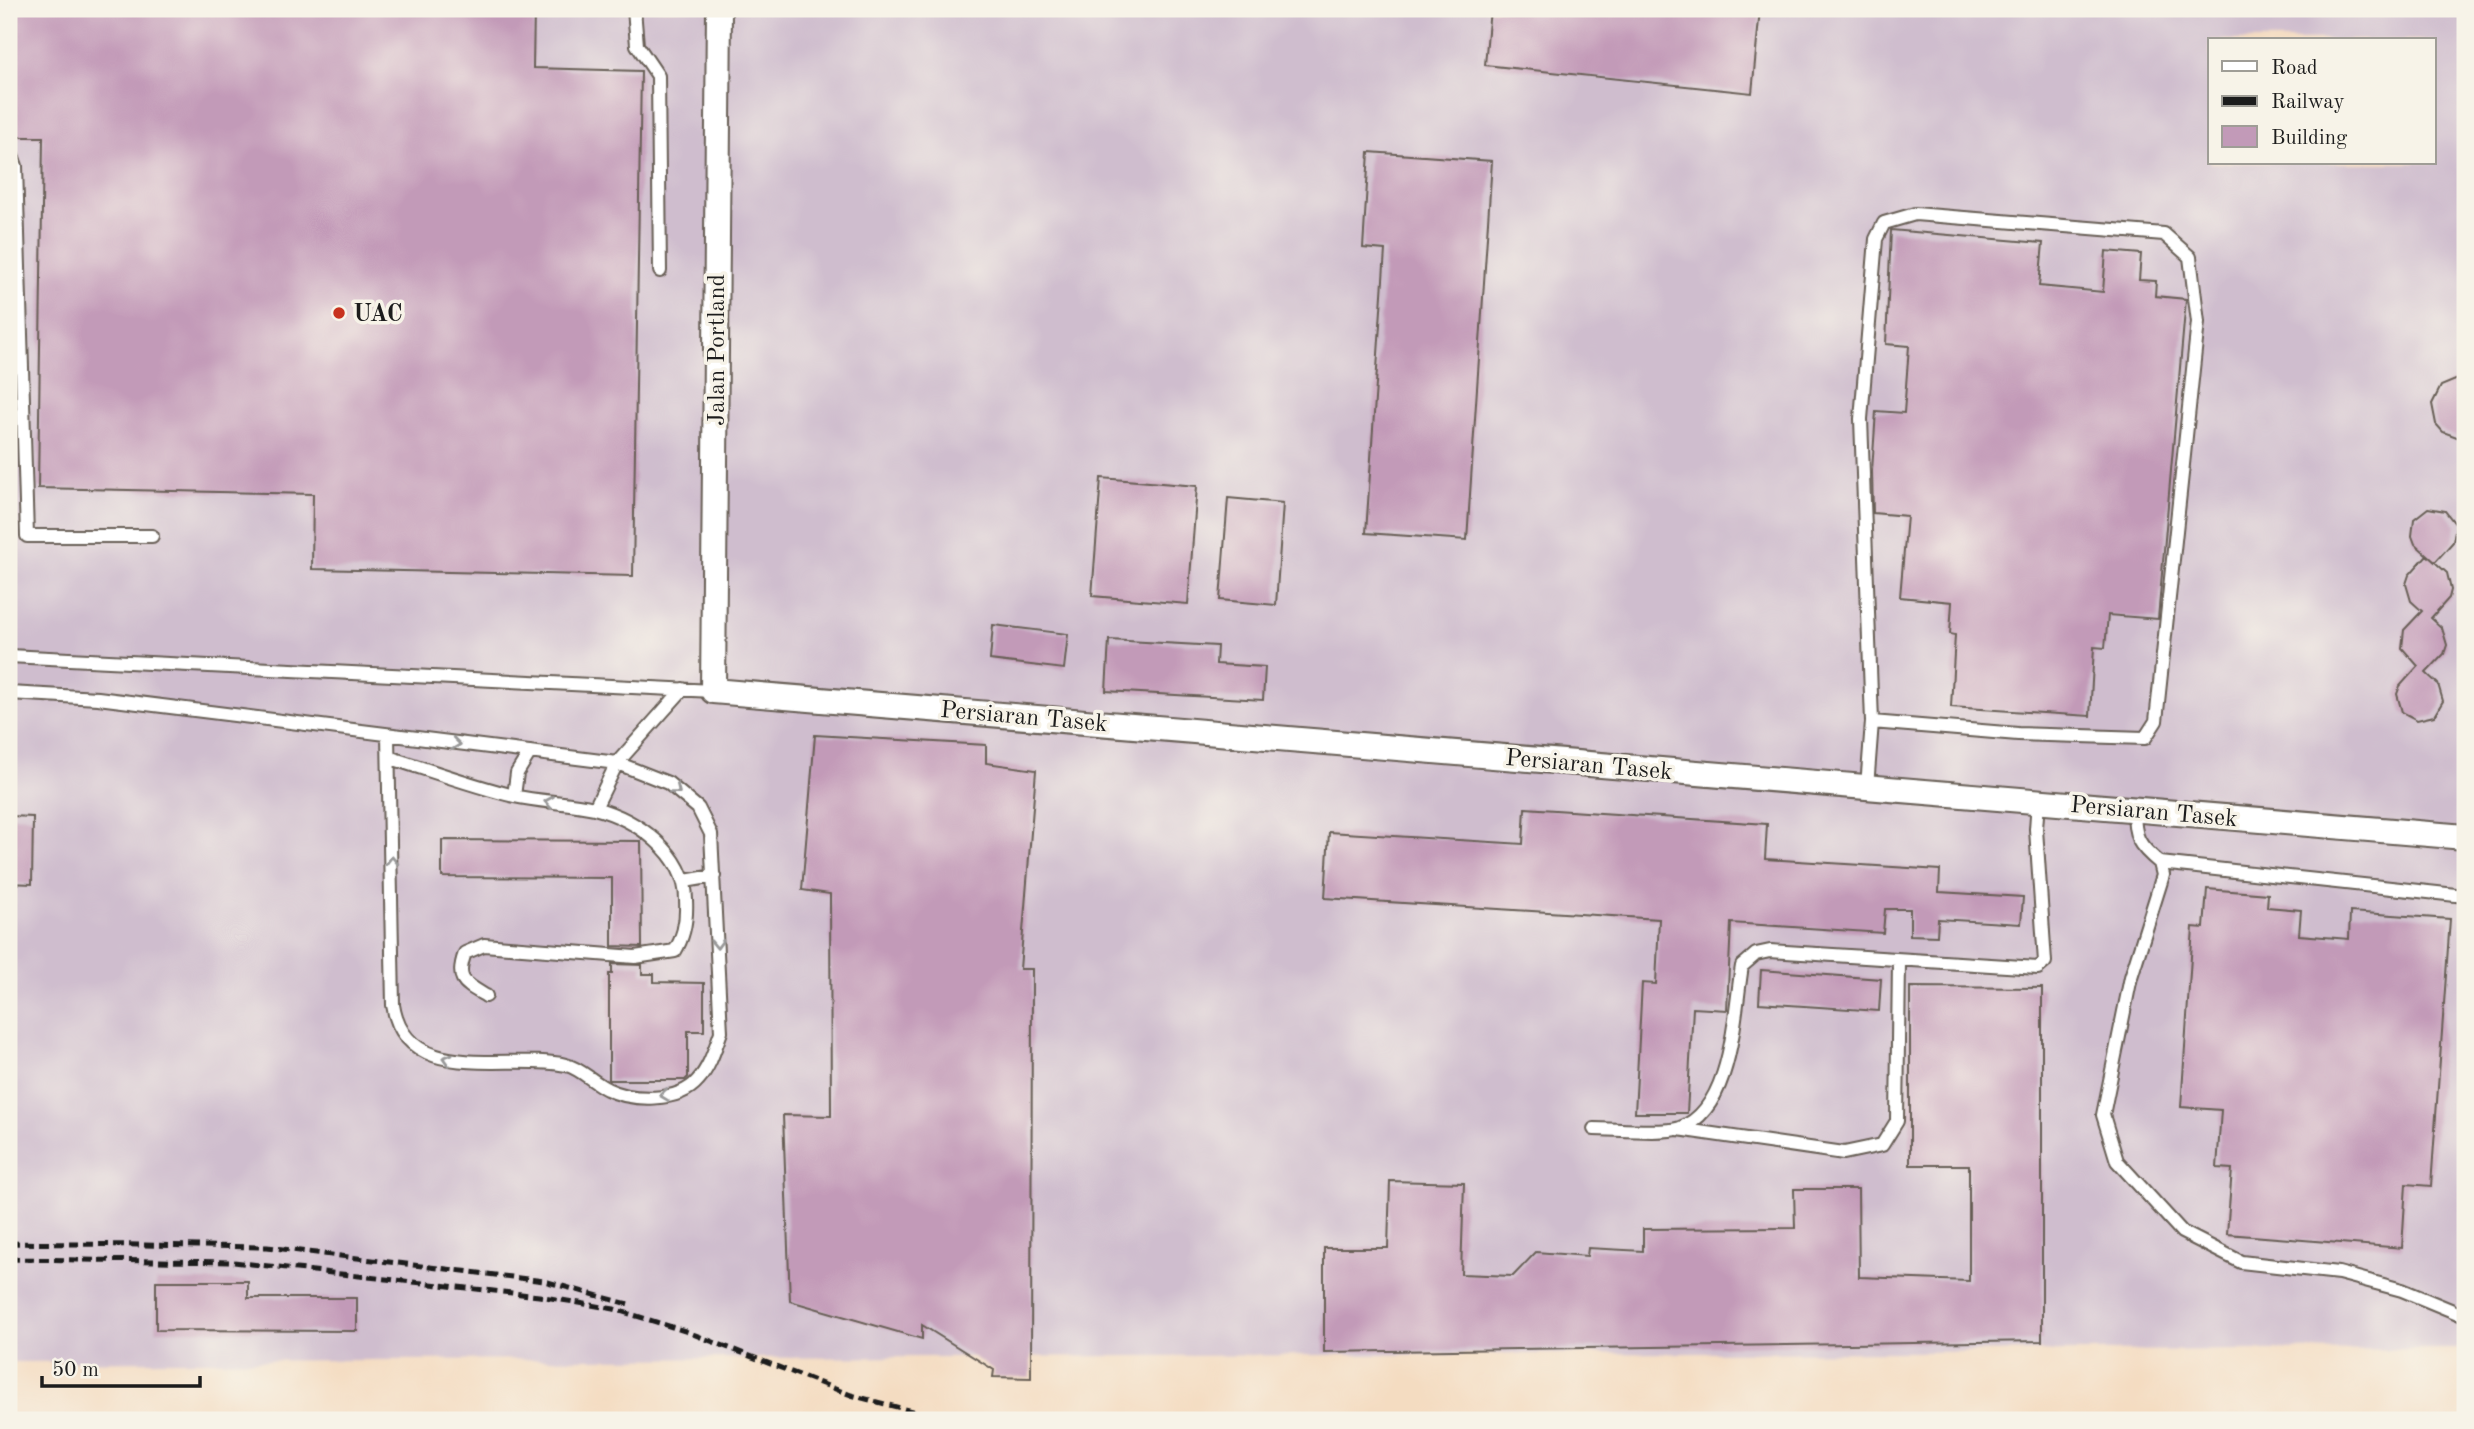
<svg xmlns="http://www.w3.org/2000/svg" width="2474" height="1429" font-family="'Old Standard TT',serif">
  <style>
    .industrial { fill: #cfbdce; fill-rule: evenodd }
    .building { fill: #c29ab8 }
    .lines { fill: none; stroke-linecap: round; stroke-linejoin: round }
    .service-casing { stroke: #685f56; stroke-width: 16 }
    .minor-casing { stroke: #685f56; stroke-width: 28 }
    .service { stroke: #fff; stroke-width: 12 }
    .minor { stroke: #fff; stroke-width: 24 }
    .rail { stroke: #1c1c1c; stroke-width: 5; stroke-dasharray: 10 5; stroke-linecap: butt }
    .oneway { stroke: #999 }
    .poi-dot { fill: #c8321e; stroke: #f7f3e8; stroke-width: 2.5 }
    .labels { text-anchor: middle; stroke-width: 7; stroke-linejoin: round; paint-order: stroke }
    .poi-label { font-size: 24px; font-weight: bold; fill: #1c1c1c; stroke: #f7f3e8; text-anchor: start }
    .street-label { font-size: 24px; fill: #1c1c1c; stroke: #f7f3e8 }
  </style>
  <rect width="100%" height="100%" fill="#f7f3e8"/>
  <filter id="ink" filterUnits="userSpaceOnUse"><feTurbulence type="fractalNoise" baseFrequency=".0143" numOctaves="2"/><feDisplacementMap in="SourceGraphic" scale="14" xChannelSelector="R" yChannelSelector="G"/><feConvolveMatrix kernelMatrix="1 2 1 2 8 2 1 2 1" color-interpolation-filters="sRGB"/></filter>
  <filter id="wash" filterUnits="userSpaceOnUse"><feTurbulence type="fractalNoise" baseFrequency=".00686" numOctaves="4" result="noise"/><feDisplacementMap in="SourceGraphic" scale="28" xChannelSelector="R" yChannelSelector="G"/><feGaussianBlur stdDeviation="1.57" result="paint"/><feColorMatrix in="noise" values="0 0 0 0 0 0 0 0 0 0 0 0 0 0 0 0 0 1.4 0 .05"/><feComposite in="paint" operator="in"/></filter>
  <g filter="url(#wash)">
    <rect width="100%" height="100%" fill="#f4dcc1"/>
    <path class="industrial" d="M9 9H2465V1349L9 1362ZM2210 40H2434V163H2210Z"/>
    <g id="blocks">
      <path class="building" d="M9 9H534L533 68 641 71 633 576 312 569 313 494 38 488 43 137H9Z
        M1490 9H1760L1752 93 1485 65Z
        M1369 152 1492 161 1467 540 1366 533 1385 250 1363 248Z
        M1891 230 2043 243 2039 286 2103 292 2106 251 2141 254 2139 280 2156 281 2155 296 2186 299 2158 619 2108 615 2105 648 2094 647 2090 716 1951 707 1955 635 1950 634 1952 602 1900 597 1907 516 1873 513 1872 471 1876 411 1904 413 1909 346 1886 344Z
        M2465 376V440L2443 432 2436 424 2432 404 2441 386Z
        M1101 478 1197 486 1188 604 1092 596Z
        M1228 498 1283 503 1276 605 1220 600Z
        M2428 508 2445 511 2456 525 2453 542 2435 562 2415 544 2412 536 2414 519Z
        M2427 555 2447 573 2451 590 2449 598 2431 618 2442 628 2447 645 2444 654 2426 673 2438 684 2443 701 2434 716 2417 720 2402 712 2397 694 2400 686 2418 666 2402 648 2404 630 2422 611 2411 601 2406 584 2409 575Z
        M993 625 1068 634 1064 669 990 660Z
        M1109 640 1217 646 1216 664 1265 667 1263 700 1106 691Z
        M815 735 986 745V763L1036 770 1020 969H1032L1031 1378 993 1377 994 1370 922 1325V1339L790 1301 783 1115 831 1116 830 894 802 890Z
        M1525 808 1767 824 1765 859 1940 870 1939 892 2023 897 2021 924 1938 919 1937 936 1910 935V909H1885L1883 933 1731 923 1727 1010 1693 1008 1687 1113H1635L1642 983 1656 984 1659 919 1325 898 1329 832 1523 844Z
        M9 816 33 817 32 884 9 883Z
        M442 840 641 841 642 947 612 946V878L442 877Z
        M2207 889 2268 894 2267 907 2301 910 2299 935 2349 939 2350 912 2450 919 2431 1186 2406 1184 2402 1248 2227 1234 2232 1169 2217 1168 2221 1110 2181 1107 2193 927 2204 928Z
        M612 964 642 965V974H654V982L704 983V1031H688V1077L685 1080H609V974H612Z
        M1761 970 1881 979 1879 1011 1759 1003Z
        M1910 987 2042 988V1341L1324 1352V1248H1388L1390 1181 1464 1183 1461 1274 1513 1276 1536 1252 1587 1256 1588 1248 1643 1251V1229L1795 1228 1794 1189H1858L1859 1277 1969 1281V1165H1910Z
        M156 1281H248V1298H357V1331L156 1330Z"/>
    </g>
  </g>
  <g filter="url(#ink)">
    <use href="#blocks" fill-opacity="0" stroke="#685f56" stroke-width="2"/>
    <g class="lines">
      <defs>
        <path id="service" d="M634 9 637 45 658 76 660 271
          M9 147 16 166 27 536H152
          M9 656 713 691
          M9 693 98 698 617 763 668 783 698 808 711 834 721 1032C715 1048 710 1067 698 1080 679 1103 631 1101 607 1089 594 1083 580 1068 566 1065 508 1052 406 1087 393 1005L388 735
          M391 758C432 771 473 786 514 796 540 802 568 802 594 808 636 819 686 853 686 900 687 918 685 935 675 951L635 957 484 945 465 953C455 980 464 983 486 996
          M1867 787 1872 722 1861 419 1876 239 1884 223 1915 214 2164 234 2190 257 2198 322 2156 721 2145 738 2018 734 1872 722
          M514 796 517 773 530 752
          M595 808 617 763 683 689
          M2134 809C2134 838 2138 845 2160 863L2163 875 2131 977 2103 1115 2117 1161 2182 1232 2241 1262 2339 1273 2402 1290 2465 1316
          M2160 863 2465 896
          M685 881 714 876
          M1594 1129C1614 1129 1664 1134 1680 1128 1733 1109 1734 1013 1742 966L1756 954 1770 951 2038 968 2045 962 2036 829 2038 801
          M1678 1129 1844 1153 1882 1145 1897 1121 1899 962"/>
        <path id="minor" d="M719 9 713 691 2465 837"/>
      </defs>
      <use href="#service" class="service-casing"/>
      <use href="#minor" class="minor-casing"/>
      <use href="#service" class="service"/>
      <use href="#minor" class="minor"/>
      <path class="rail" d="M9 1243 267 1247 544 1281 628 1304
        M9 1259 233 1262 539 1296 614 1309 685 1331 851 1395 923 1414 984 1420"/>
    </g>
    <defs><path id="oneway-chevron" d="M-2-3.5L2.5 0L-2 3.5" fill="none" stroke-width="1.6" stroke-linecap="round" stroke-linejoin="round" transform="scale(1.75)"/></defs>
    <g class="oneway">
      <use href="#oneway-chevron" transform="translate(456 744) rotate(7)"/>
      <use href="#oneway-chevron" transform="translate(676 790) rotate(38)"/>
      <use href="#oneway-chevron" transform="translate(549 802) rotate(-170)"/>
      <use href="#oneway-chevron" transform="translate(392 861) rotate(-91)"/>
      <use href="#oneway-chevron" transform="translate(717 944) rotate(88)"/>
      <use href="#oneway-chevron" transform="translate(447 1059) rotate(-164)"/>
      <use href="#oneway-chevron" transform="translate(664 1095) rotate(173)"/>
    </g>
  </g>
  <circle class="poi-dot" cx="339" cy="313" r="7"/>
  <g class="labels">
    <g class="poi-label">
      <text x="353" y="321">UAC</text>
    </g>
    <g class="street-label">
      <text transform="translate(716 350) rotate(-90)" y="8">Jalan Portland</text>
      <text transform="translate(1024 716) rotate(5)" y="8">Persiaran Tasek</text>
      <text transform="translate(1589 764) rotate(5)" y="8">Persiaran Tasek</text>
      <text transform="translate(2154 811) rotate(5)" y="8">Persiaran Tasek</text>
    </g>
  </g>
  <rect width="2474" height="1429" fill="none" stroke="#f7f3e8" stroke-width="35"/>
  <rect x="2208" y="38" width="228" height="126" fill="#f7f3e8" stroke="#9f9d96" stroke-width="2"/>
  <rect x="2222" y="61" width="35" height="10" fill="#ffffff" stroke="#9f9d96" stroke-width="2"/>
  <text x="2271" y="74" font-size="21" fill="#1c1c1c">Road</text>
  <rect x="2222" y="96" width="35" height="10" fill="#1c1c1c" stroke="#9f9d96" stroke-width="2"/>
  <text x="2271" y="108" font-size="21" fill="#1c1c1c">Railway</text>
  <rect x="2222" y="126" width="35" height="21" fill="#c29ab8" stroke="#9f9d96" stroke-width="2"/>
  <text x="2271" y="144" font-size="21" fill="#1c1c1c">Building</text>
  <path d="M42 1376v10h158v-10" fill="none" stroke="#1c1c1c" stroke-width="3.5"/>
  <text x="52" y="1376" font-size="21" fill="#1c1c1c" stroke="#f7f3e8" stroke-width="5" paint-order="stroke">50 m</text>
</svg>
